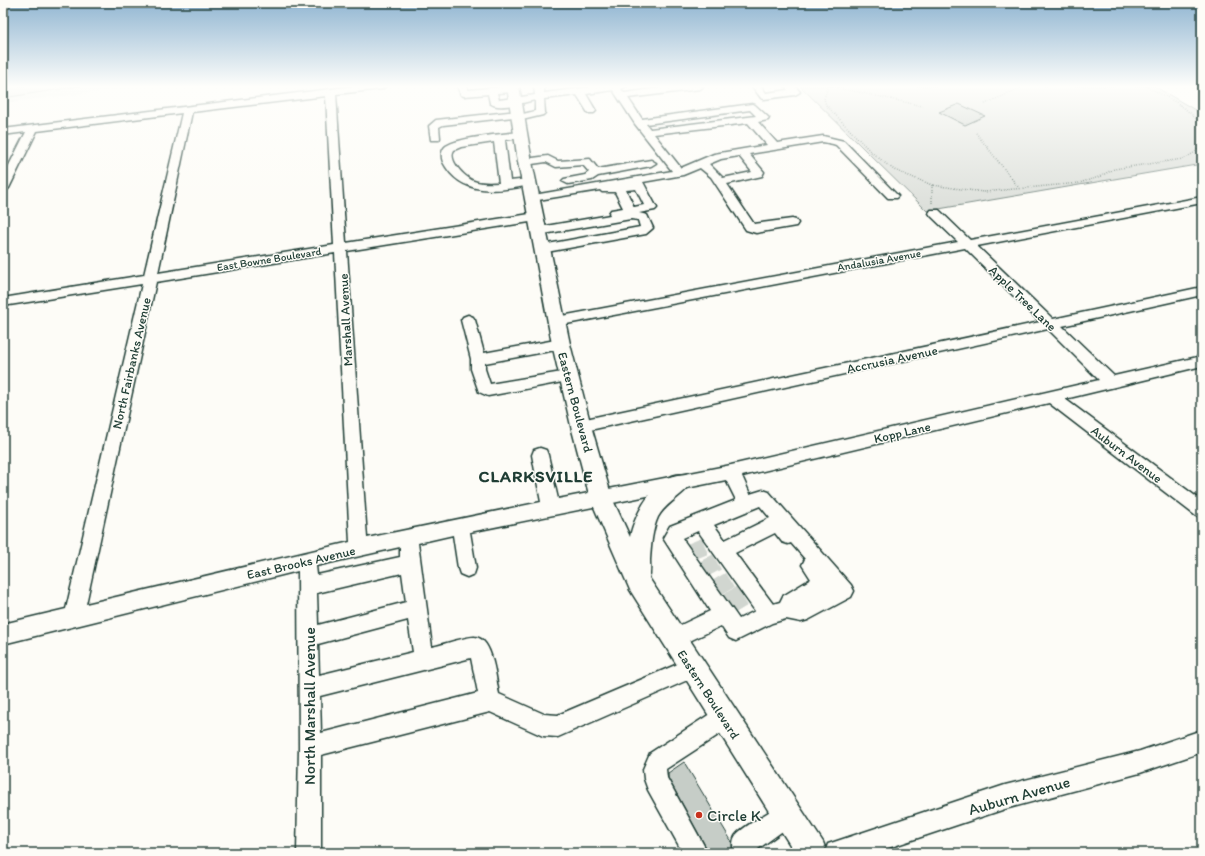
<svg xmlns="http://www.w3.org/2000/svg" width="1205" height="856" font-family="Itim,sans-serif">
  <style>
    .built { fill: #eceee9 }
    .green { fill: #dde0db; stroke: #7e8e88 }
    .building { fill: #c6cdc7; stroke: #1f3d34 }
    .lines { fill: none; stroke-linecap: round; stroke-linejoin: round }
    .minor-tunnel-far1 { stroke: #d1d6d0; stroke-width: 17; stroke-dasharray: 17 8; stroke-linecap: butt }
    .minor-tunnel { stroke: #d1d6d0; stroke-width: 22; stroke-dasharray: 22 11; stroke-linecap: butt }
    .minor-casing { stroke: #1f3d34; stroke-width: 3 }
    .major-casing { stroke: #1f3d34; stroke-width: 3 }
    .path { stroke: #1f3d34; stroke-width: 1.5; stroke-dasharray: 0.5 2; stroke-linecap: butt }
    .minor { fill: #fdfcf7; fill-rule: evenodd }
    .major { fill: #fdfcf7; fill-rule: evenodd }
    .poi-dot { fill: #c8321e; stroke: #fdfcf7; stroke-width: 1.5 }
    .labels { text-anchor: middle; stroke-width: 3; stroke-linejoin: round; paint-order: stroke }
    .far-street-label { font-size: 11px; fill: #1f3d34; stroke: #fdfcf7 }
    .street-label { font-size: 13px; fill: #1f3d34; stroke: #fdfcf7 }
    .near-street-label { font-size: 16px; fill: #1f3d34; stroke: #fdfcf7 }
    .near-poi-label { font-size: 16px; fill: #1f3d34; stroke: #fdfcf7; text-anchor: start }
    .district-label { font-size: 17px; font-weight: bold; letter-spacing: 1px; fill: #1f3d34; stroke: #fdfcf7 }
  </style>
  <rect width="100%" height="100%" fill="#fdfcf7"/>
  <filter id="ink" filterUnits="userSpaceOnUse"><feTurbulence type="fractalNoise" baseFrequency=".025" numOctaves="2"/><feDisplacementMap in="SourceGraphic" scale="8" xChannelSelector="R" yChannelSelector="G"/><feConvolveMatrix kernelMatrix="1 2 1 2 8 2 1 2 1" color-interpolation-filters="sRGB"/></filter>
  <g filter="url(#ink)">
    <path class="built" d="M3 86H146L3 103Z"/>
    <path class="green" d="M3 86H81L3 98Z
      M800 86H1154L1202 114V164L927 211Z"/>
    <path class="building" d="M959 104 985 116 965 125 939 112Z
      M684 762 732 842V853H709L668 778V773Z"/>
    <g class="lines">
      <path class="minor-tunnel-far1" d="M690 552 705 546
        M702 570 717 562
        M715 589 730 580"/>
      <path class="minor-tunnel" d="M727 605 742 596"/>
      <defs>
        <path id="minor" d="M355 86H386L382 89 336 94 346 243 536 213 540 214 542 217 540 220 536 221 347 251 367 538 541 502 532 455 534 450 540 448 546 450 548 455 558 499 731 465 1099 380 1048 329 581 432 575 430 573 426 575 422 581 420 1040 322 965 248 556 326 551 324 549 321 551 318 958 242 931 216 929 213 931 210H939L970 240 1202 197V203L977 246 1053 319 1202 287V295L1062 326 1114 376 1202 356V366L1065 399 1202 501V519L1196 516 1049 403 742 476 750 494 763 490 769 492 851 585 854 591 851 597 808 620 801 622 786 619 772 623 736 641 729 638 721 626 673 649 666 646 663 639 666 632 710 611 663 538 670 526 736 500 726 480 470 532 476 568 474 574 467 577 460 574 458 568 453 535 418 543 432 647C441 645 468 636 475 637 493 638 496 680 499 694L544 714 558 715 692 658 699 661 702 668 699 675 558 737 543 736 490 712 321 755V853H297L299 747 298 571 3 644V624L66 609 142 284 3 306V298L144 275 182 113 37 131 9 188 7 190 3 191V177L26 132 3 135V129ZM326 96 334 245 158 273 192 112ZM335 253 350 542 86 604 156 282ZM760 506 770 518 725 540 714 525ZM698 531 755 611 739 619 682 538ZM775 533 782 542 788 544 791 543 805 559 802 565 811 579 783 596 780 602 773 604 735 553ZM400 547V557L317 575 316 566ZM402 573 406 602 318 625 317 593ZM408 620 413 652 319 675 318 644ZM471 658 478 693 321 733 320 696Z
          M457 86H467L468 90 510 86 516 87 518 89 513 92 497 93 499 100 535 95 534 86H544V93L598 86H627L621 89 624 93 674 86H704L700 89 628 98 642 119 752 104 755 105 769 118 768 120 758 122 777 143 823 136 844 141 898 196 896 198H888L836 145 833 144 823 142 749 154 764 172 762 176 727 184 754 224 792 219 796 220 798 223 796 226 756 233 746 230 711 177 700 168 683 175 643 182 657 208 655 210 639 213 647 215 653 228 646 234 541 253 537 252 535 249 537 246 640 227 638 220 631 219 538 235 534 234 532 231 534 228 610 215 609 213 611 210 623 208 615 192H602L600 190 532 201 528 200 526 198 528 196 672 171 635 124 613 90 586 94 596 111 594 113H588L577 95 544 99 545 113 543 115 518 121 514 120 513 117 443 125 439 127 440 138 439 140H431L429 126 436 120 518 111 523 114 535 111V100C524 102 498 111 490 103L488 94 464 96 461 95ZM750 110 756 116 650 129 646 124ZM748 123 767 145 714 154 681 168 654 134ZM739 156 752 172 723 178 709 164 721 159ZM636 189 644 205 634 207 626 190Z
          M752 86H761L766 93 788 90 785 86H795L800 92 795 95 764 99 761 98Z
          M521 132 526 135 525 137 505 140 510 181 529 179 533 180 535 182 533 184C500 192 461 197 443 162 441 157 441 150 446 146 459 137 504 134 521 132ZM494 142 499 183C492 183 484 184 477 182 467 180 447 161 454 150L461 147Z
          M548 156 558 161 590 159 598 169 651 160 656 163 651 166 598 176 592 180 568 184 562 181 564 179 585 175 589 172 583 165 556 167 546 162 525 165 520 162 525 159Z
          M468 315 473 317 475 320 484 353 561 339 566 340 568 344 566 348 561 349 485 363V369L490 384 568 371 573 372 575 376 573 380 488 396 479 392 471 369V359L461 320 463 317Z
          M724 707 732 710 735 718 732 726 666 769 667 778 708 853H683L648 790 644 779 643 769 650 753 716 710Z
          M1202 730V752L1140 773 1005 809 873 853H825L828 844 1005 785 1140 751Z
          M787 802 795 806 799 814 795 822 758 849V853H734C733 847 732 840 736 835 741 828 778 806 787 802Z"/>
        <path id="major" d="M507 86H519L532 162 570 344 591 426 612 498 630 537C634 514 660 466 689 476L692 482C685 495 667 501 658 517 652 530 651 546 650 560 650 566 651 572 649 578L823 842 827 853H795L630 590 590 498 571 426 552 344 518 162Z"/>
      </defs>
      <use href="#minor" class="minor-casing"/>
      <use href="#major" class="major-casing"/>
      <path class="path" d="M828 86 824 99 826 105 871 152 894 170 932 185 983 192 1079 183 1099 177 1114 169 1183 159 1194 153 1202 144
        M830 86 923 106
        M1145 86C1167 97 1188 106 1202 127
        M985 104 1025 86
        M976 133 1019 188
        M932 185V204"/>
      <use href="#minor" class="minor"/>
      <use href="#major" class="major"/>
    </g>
  </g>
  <linearGradient id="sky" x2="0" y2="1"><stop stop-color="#91b6d2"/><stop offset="0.42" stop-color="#fefefb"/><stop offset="1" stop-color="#fefefb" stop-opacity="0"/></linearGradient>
  <rect width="1205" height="206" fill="url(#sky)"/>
  <circle class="poi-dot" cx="699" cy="815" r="4"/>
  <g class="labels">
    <g class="far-street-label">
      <text transform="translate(269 259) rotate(-9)" y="4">East Bowne Boulevard</text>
      <text transform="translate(879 260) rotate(-10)" y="4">Andalusia Avenue</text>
    </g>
    <g class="street-label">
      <text transform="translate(1023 298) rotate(44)" y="5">Apple Tree Lane</text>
      <text transform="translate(345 320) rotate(-93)" y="5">Marshall Avenue</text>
      <text transform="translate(892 359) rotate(-12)" y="5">Accrusia Avenue</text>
      <text transform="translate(131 363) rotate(-77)" y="5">North Fairbanks Avenue</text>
      <text transform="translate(576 402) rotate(75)" y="5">Eastern Boulevard</text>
      <text transform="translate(902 432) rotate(-13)" y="5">Kopp Lane</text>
      <text transform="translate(1127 454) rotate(37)" y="5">Auburn Avenue</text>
      <text transform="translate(301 562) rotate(-13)" y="5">East Brooks Avenue</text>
      <text transform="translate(709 694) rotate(57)" y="5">Eastern Boulevard</text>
    </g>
    <g class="near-street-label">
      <text transform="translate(309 706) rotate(-90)" y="6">North Marshall Avenue</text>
      <text transform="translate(1019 795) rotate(-16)" y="6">Auburn Avenue</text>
    </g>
    <g class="near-poi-label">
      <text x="707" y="821">Circle K</text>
    </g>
    <g class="district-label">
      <text x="536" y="482">CLARKSVILLE</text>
    </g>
  </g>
  <rect width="1205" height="856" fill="none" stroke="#fdfcf7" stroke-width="16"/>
  <rect x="8" y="8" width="1189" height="840" fill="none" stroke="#1f3d34" stroke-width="1.5" filter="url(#ink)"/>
</svg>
